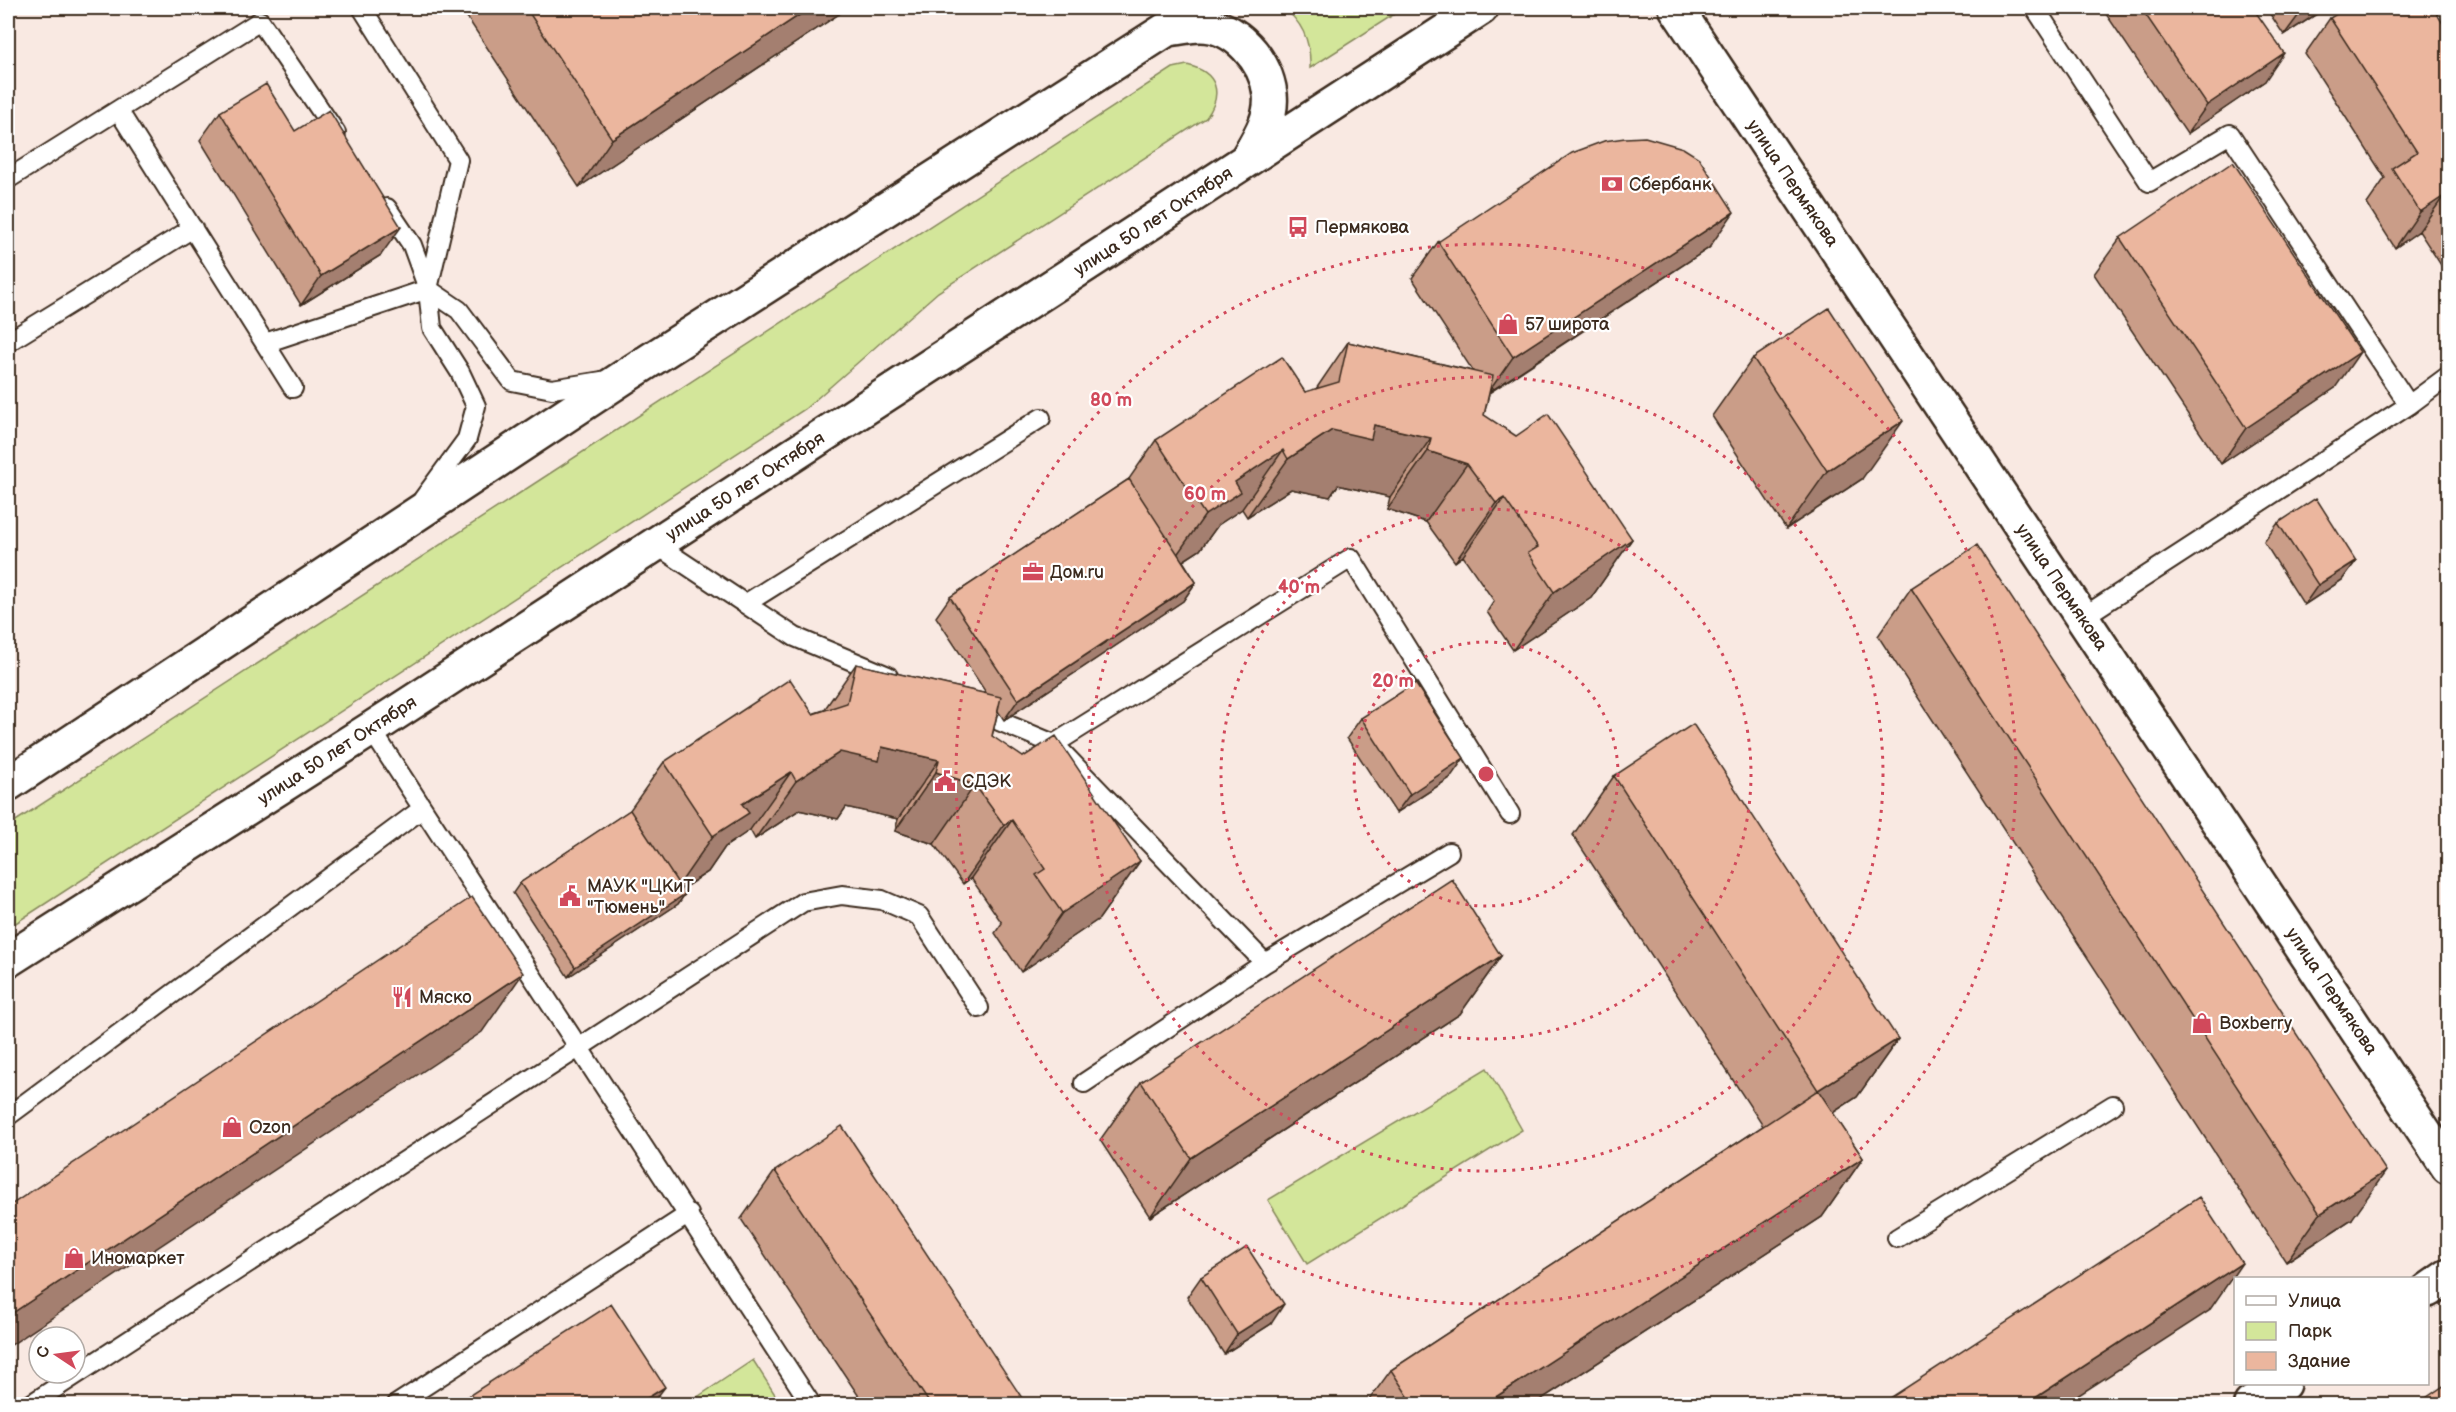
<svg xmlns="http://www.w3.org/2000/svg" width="2456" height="1412" font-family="'Balsamiq Sans',sans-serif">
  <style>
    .green { fill: #d3e69a; stroke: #87885c; stroke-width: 1.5 }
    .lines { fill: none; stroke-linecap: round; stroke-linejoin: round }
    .service-casing { stroke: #3b2a1e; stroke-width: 22 }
    .tertiary-casing { stroke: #3b2a1e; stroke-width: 38 }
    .secondary-casing { stroke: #3b2a1e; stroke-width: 38 }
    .service { stroke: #fff; stroke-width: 18 }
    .tertiary { stroke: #fff; stroke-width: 33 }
    .secondary { stroke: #fff; stroke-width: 33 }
    .wall { fill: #ca9d88; stroke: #3b2a1e; stroke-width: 1.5 }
    .shaded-wall { fill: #a47f6f; stroke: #3b2a1e; stroke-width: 1.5 }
    .building { fill: #ebb69e; stroke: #3b2a1e; stroke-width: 1.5 }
    .ring { fill: none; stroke: #d1495b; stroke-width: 3; stroke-dasharray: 3 6 }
    .labels { text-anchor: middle; stroke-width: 4.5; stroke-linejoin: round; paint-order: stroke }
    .street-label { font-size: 18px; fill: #3b2a1e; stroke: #fff }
    .poi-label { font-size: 18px; fill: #3b2a1e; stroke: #fff; text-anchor: start }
    .centre { fill: #d1495b; stroke: #fff; stroke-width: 3 }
    .ring-label { font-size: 18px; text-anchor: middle; font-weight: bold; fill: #d1495b; stroke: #fff; stroke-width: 4.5; stroke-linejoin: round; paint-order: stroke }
  </style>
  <rect width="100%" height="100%" fill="#f9e9e2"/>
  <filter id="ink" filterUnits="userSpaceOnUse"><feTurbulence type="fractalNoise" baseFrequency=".0167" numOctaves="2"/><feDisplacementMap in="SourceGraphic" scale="12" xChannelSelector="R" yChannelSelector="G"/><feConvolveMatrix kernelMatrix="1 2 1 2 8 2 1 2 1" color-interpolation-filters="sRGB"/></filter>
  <g filter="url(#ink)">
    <path class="green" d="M1283 8H1404L1310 68C1311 43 1304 23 1283 8Z
      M1187 65C1217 72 1224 93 1206 118L938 292 805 409 8 928V826L1173 68Z
      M1487 1068 1522 1130 1307 1264 1268 1200Z
      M753 1360 781 1404H687Z"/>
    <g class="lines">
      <defs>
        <path id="service" d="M362 8 458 160 428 289
          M2035 8 2149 182 2230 134 2409 405 2448 376
          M2440 8 2448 20
          M118 110 293 388
          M8 179 260 21 336 133
          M387 208 412 245 428 289 432 328 460 372 476 406 467 439 423 499
          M428 289 459 310 512 381 552 389 608 380
          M8 342 193 228
          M265 343 428 289
          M655 544 795 637 888 676
          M745 604 1041 418
          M2083 617 2409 405
          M975 711 1054 744 1265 963 1449 852
          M371 729 811 1404
          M1054 744 1351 558 1510 814
          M1084 1083 1265 963
          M8 1116 422 809
          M1897 1238 2113 1105
          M31 1404 803 902 842 895 882 900 919 916 979 1008
          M397 1404 689 1214"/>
        <path id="tertiary" d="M1676 8 2448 1167
          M2428 1290 2448 1276
          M2251 1404 2283 1384"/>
        <path id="secondary" d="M1168 29C1179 28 1190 25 1200 25 1236 25 1266 61 1270 94 1273 118 1258 140 1247 159
          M8 784 624 377 1200 8
          M8 960 371 729 1481 8"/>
      </defs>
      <use href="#service" class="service-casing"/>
      <use href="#tertiary" class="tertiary-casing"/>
      <use href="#secondary" class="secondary-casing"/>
      <use href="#service" class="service"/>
      <use href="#tertiary" class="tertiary"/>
      <use href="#secondary" class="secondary"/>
    </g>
    <path class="wall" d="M461 8H848L579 187Z
      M2102 8H2255H2254L2265 81 2187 134Z
      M2266 8H2326L2284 35Z
      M2330 18 2448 31V276L2419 231 2395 248 2367 204 2385 178 2305 54Z
      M220 112 295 131 381 255 301 305 200 140Z
      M2120 238 2335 388 2221 464 2094 274Z
      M1438 242 1709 248 1489 393 1484 415 1632 539 1591 598 1513 650 1487 612 1494 601 1463 556 1455 562 1426 522 1387 509 1390 497 1338 485 1330 497 1291 489 1247 517 1242 509 1218 525 1200 550 1183 561 1196 582 1183 601 1004 720 998 711 992 736 1140 861 1099 919 1021 972 995 933 1002 923 971 878 963 884 934 844 895 831 898 819 846 807 838 819 799 810 755 839 750 830 725 847 708 872 682 889 685 894 678 904 568 977 513 893 520 883 630 810 664 762 824 710 856 664 987 694 936 617 950 597 1129 479 1156 440 1316 389 1348 342 1473 371 1412 278Z
      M1753 358 1862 479 1786 529 1712 416Z
      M2278 523 2356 561 2342 580 2304 605 2264 542Z
      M1911 588 2352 1219 2286 1262 1878 636Z
      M1361 718 1450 778 1396 813 1347 738Z
      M1614 776 1898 1039 1857 1097 1833 1113 1863 1158 1822 1217 1534 1404H1366L1391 1370 1763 1126 1573 835Z
      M1501 956 1460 1014 1150 1217 1100 1140 1141 1082Z
      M775 1171 1026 1404H864L741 1219Z
      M1201 1277 1271 1324 1224 1354 1187 1297Z"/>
    <path class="shaded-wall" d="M810 8H848L579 187 612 139Z
      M2304 8H2326L2284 35Z
      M2284 53 2265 81 2187 134 2207 105Z
      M2444 196 2419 231 2395 248 2420 212Z
      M1734 212 1709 248 1488 393 1513 357Z
      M401 227 381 255 301 305 321 276Z
      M2360 352 2335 388 2221 464 2246 428Z
      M1903 421 1862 479 1786 529 1827 471Z
      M1374 425 1431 438 1390 497 1338 485 1330 497 1291 489 1247 517 1288 459 1332 430Z
      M1283 450 1242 509 1218 525 1200 550 1164 573 1205 515 1235 482Z
      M1428 451 1467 464 1426 522 1387 509Z
      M1504 498 1463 556 1455 562 1496 503Z
      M1632 539 1591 598 1513 650 1554 592Z
      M2356 561 2342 580 2304 605 2318 585Z
      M1196 582 1183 601 1004 720 1018 700Z
      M882 747 939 760 898 819 846 807 838 819 799 810 755 839 796 781 840 752Z
      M1464 758 1450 778 1396 813 1410 794Z
      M791 772 750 830 725 847 708 872 672 895 713 836 742 804Z
      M936 772 975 785 934 844 895 831Z
      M1012 820 971 878 963 884 1004 825Z
      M1140 861 1099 919 1021 972 1062 913Z
      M685 894 678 904 568 977 575 967Z
      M1501 956 1460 1014 1150 1217 1191 1158Z
      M523 973 482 1032 8 1347V1316Z
      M1898 1039 1857 1097 1777 1149 1818 1090Z
      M1863 1158 1822 1217 1534 1404H1485Z
      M2386 1171 2352 1219 2286 1262 2320 1214Z
      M2242 1263 2209 1311 2065 1404H2026Z
      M1284 1304 1271 1324 1224 1354 1237 1334Z
      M665 1387 652 1404H638Z"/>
    <path class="building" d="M526 8H810L612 139Z
      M2141 8H2253L2284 53 2207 105Z
      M2346 8H2433L2448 31V202L2444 196 2420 212 2392 168 2417 152 2330 18Z
      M266 84 295 131 329 110 401 227 321 276 220 112Z
      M1645 137 1683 148 1699 158 1734 212 1513 357 1438 242 1572 153 1604 141 1625 138Z
      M2233 162 2360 352 2246 428 2120 238Z
      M1829 308 1903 421 1827 471 1753 358Z
      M1348 342 1493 376 1484 415 1516 436 1548 414 1632 539 1554 592 1528 553 1538 547 1504 498 1496 503 1467 464 1428 451 1431 438 1374 425 1371 439 1332 430 1288 459 1283 450 1235 482 1241 492 1205 515 1156 440 1282 357 1305 392 1339 382Z
      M1129 479 1196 582 1018 700 950 597Z
      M2316 498 2356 561 2318 585 2278 523Z
      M1977 545 2386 1171 2320 1214 1911 588Z
      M856 664 1001 697 992 736 1023 757 1056 736 1140 861 1062 913 1036 875 1045 869 1012 820 1004 825 975 785 936 772 939 760 882 747 879 761 840 752 796 781 791 772 742 804 749 813 713 836 664 762 790 679 813 714 847 703Z
      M1415 683 1464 758 1410 794 1361 718Z
      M1693 724 1898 1039 1818 1090 1863 1158 1485 1404H1413L1391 1370 1818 1090 1614 776Z
      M630 810 685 894 575 967 520 883Z
      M1452 879 1501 956 1191 1158 1141 1082Z
      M472 897 523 973 8 1316V1207Z
      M842 1126 1026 1404H930L775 1171Z
      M2199 1197 2242 1263 2026 1404H1881Z
      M1247 1247 1284 1304 1237 1334 1201 1277Z
      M611 1304 665 1387 638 1404H456Z
      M2448 1383V1404H2417Z"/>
  </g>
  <g class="ring">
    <circle cx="1486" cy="774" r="132"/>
    <circle cx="1486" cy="774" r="265"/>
    <circle cx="1486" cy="774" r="397"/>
    <circle cx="1486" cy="774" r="530"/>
  </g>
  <defs>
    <symbol id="bank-bare" viewBox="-9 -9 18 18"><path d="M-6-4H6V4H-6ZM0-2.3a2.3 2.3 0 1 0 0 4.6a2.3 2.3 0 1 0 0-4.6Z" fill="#d1495b" stroke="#fff" stroke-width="2.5" paint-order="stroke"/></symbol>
    <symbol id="bus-bare" viewBox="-9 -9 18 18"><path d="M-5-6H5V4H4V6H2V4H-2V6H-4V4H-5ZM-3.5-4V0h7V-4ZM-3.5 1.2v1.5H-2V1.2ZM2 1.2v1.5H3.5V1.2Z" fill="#d1495b" stroke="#fff" stroke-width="2.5" paint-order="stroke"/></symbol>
    <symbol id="shop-bare" viewBox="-9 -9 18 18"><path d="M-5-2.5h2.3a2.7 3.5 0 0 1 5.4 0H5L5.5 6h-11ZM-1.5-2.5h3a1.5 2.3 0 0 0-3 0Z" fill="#d1495b" stroke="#fff" stroke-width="2.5" paint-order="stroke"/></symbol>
    <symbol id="office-bare" viewBox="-9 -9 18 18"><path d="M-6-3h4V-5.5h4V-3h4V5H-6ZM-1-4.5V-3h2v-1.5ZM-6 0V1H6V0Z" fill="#d1495b" stroke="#fff" stroke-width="2.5" paint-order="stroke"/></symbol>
    <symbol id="civic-bare" viewBox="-9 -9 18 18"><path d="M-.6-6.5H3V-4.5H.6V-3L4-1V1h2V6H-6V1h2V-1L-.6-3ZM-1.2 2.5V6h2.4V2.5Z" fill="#d1495b" stroke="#fff" stroke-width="2.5" paint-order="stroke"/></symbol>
    <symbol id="restaurant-bare" viewBox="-9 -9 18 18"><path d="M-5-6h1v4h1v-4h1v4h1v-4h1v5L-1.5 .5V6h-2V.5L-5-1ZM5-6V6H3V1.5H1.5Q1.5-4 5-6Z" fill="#d1495b" stroke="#fff" stroke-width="2.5" paint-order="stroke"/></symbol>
  </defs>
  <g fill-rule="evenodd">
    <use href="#bank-bare" x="1597" y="169" width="30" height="30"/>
    <use href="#bus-bare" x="1283" y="212" width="30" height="30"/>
    <use href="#shop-bare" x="1493" y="309" width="30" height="30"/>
    <use href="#office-bare" x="1018" y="557" width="30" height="30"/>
    <use href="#civic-bare" x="930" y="766" width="30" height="30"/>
    <use href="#civic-bare" x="555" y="881" width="30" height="30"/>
    <use href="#restaurant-bare" x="387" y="982" width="30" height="30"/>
    <use href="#shop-bare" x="2187" y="1008" width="30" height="30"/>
    <use href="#shop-bare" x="217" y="1112" width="30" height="30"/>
    <use href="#shop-bare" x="59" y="1243" width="30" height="30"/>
  </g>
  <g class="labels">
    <g class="street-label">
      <text transform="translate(1793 183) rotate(56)" y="6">улица Пермякова</text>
      <text transform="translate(1153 221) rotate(-33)" y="6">улица 50 лет Октября</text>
      <text transform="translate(745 486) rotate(-33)" y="6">улица 50 лет Октября</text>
      <text transform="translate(2062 587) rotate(56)" y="6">улица Пермякова</text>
      <text transform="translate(337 750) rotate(-33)" y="6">улица 50 лет Октября</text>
      <text transform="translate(2332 991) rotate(56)" y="6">улица Пермякова</text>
    </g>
    <g class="poi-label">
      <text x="1629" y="190">Сбербанк</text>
      <text x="1315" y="233">Пермякова</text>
      <text x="1525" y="330">57 широта</text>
      <text x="1050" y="578">Дом.ru</text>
      <text x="962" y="787">СДЭК</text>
      <text x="587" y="892">МАУК "ЦКиТ<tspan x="587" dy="21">"Тюмень"</tspan></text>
      <text x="419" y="1003">Мяско</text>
      <text x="2219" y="1029">Boxberry</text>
      <text x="249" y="1133">Ozon</text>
      <text x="91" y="1264">Иномаркет</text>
    </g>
  </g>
  <circle cx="1486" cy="774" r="9" class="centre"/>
  <g class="ring-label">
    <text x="1111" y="406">80 m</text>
    <text x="1205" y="500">60 m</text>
    <text x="1299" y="593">40 m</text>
    <text x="1393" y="687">20 m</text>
  </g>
  <rect width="2456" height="1412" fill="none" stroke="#fff" stroke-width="30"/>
  <rect x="15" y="15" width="2426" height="1382" fill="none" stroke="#3b2a1e" stroke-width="2" filter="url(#ink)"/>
  <rect x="2234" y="1277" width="195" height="108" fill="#ffffff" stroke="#b1aaa5" stroke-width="1.5"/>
  <rect x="2246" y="1296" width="30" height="9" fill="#ffffff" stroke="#b1aaa5" stroke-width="1.5"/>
  <text x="2288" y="1307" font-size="18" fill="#3b2a1e">Улица</text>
  <rect x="2246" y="1322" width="30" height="18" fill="#d3e69a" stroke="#b1aaa5" stroke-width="1.5"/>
  <text x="2288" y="1337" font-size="18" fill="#3b2a1e">Парк</text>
  <rect x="2246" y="1352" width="30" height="18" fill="#ebb69e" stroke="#b1aaa5" stroke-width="1.5"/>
  <text x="2288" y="1367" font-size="18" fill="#3b2a1e">Здание</text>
  <g transform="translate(57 1355) rotate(283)"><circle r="28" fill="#ffffff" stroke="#b1aaa5" stroke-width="1.5"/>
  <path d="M0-4.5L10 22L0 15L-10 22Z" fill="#d1495b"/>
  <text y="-9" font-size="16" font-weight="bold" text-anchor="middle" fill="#3b2a1e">С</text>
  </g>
</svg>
